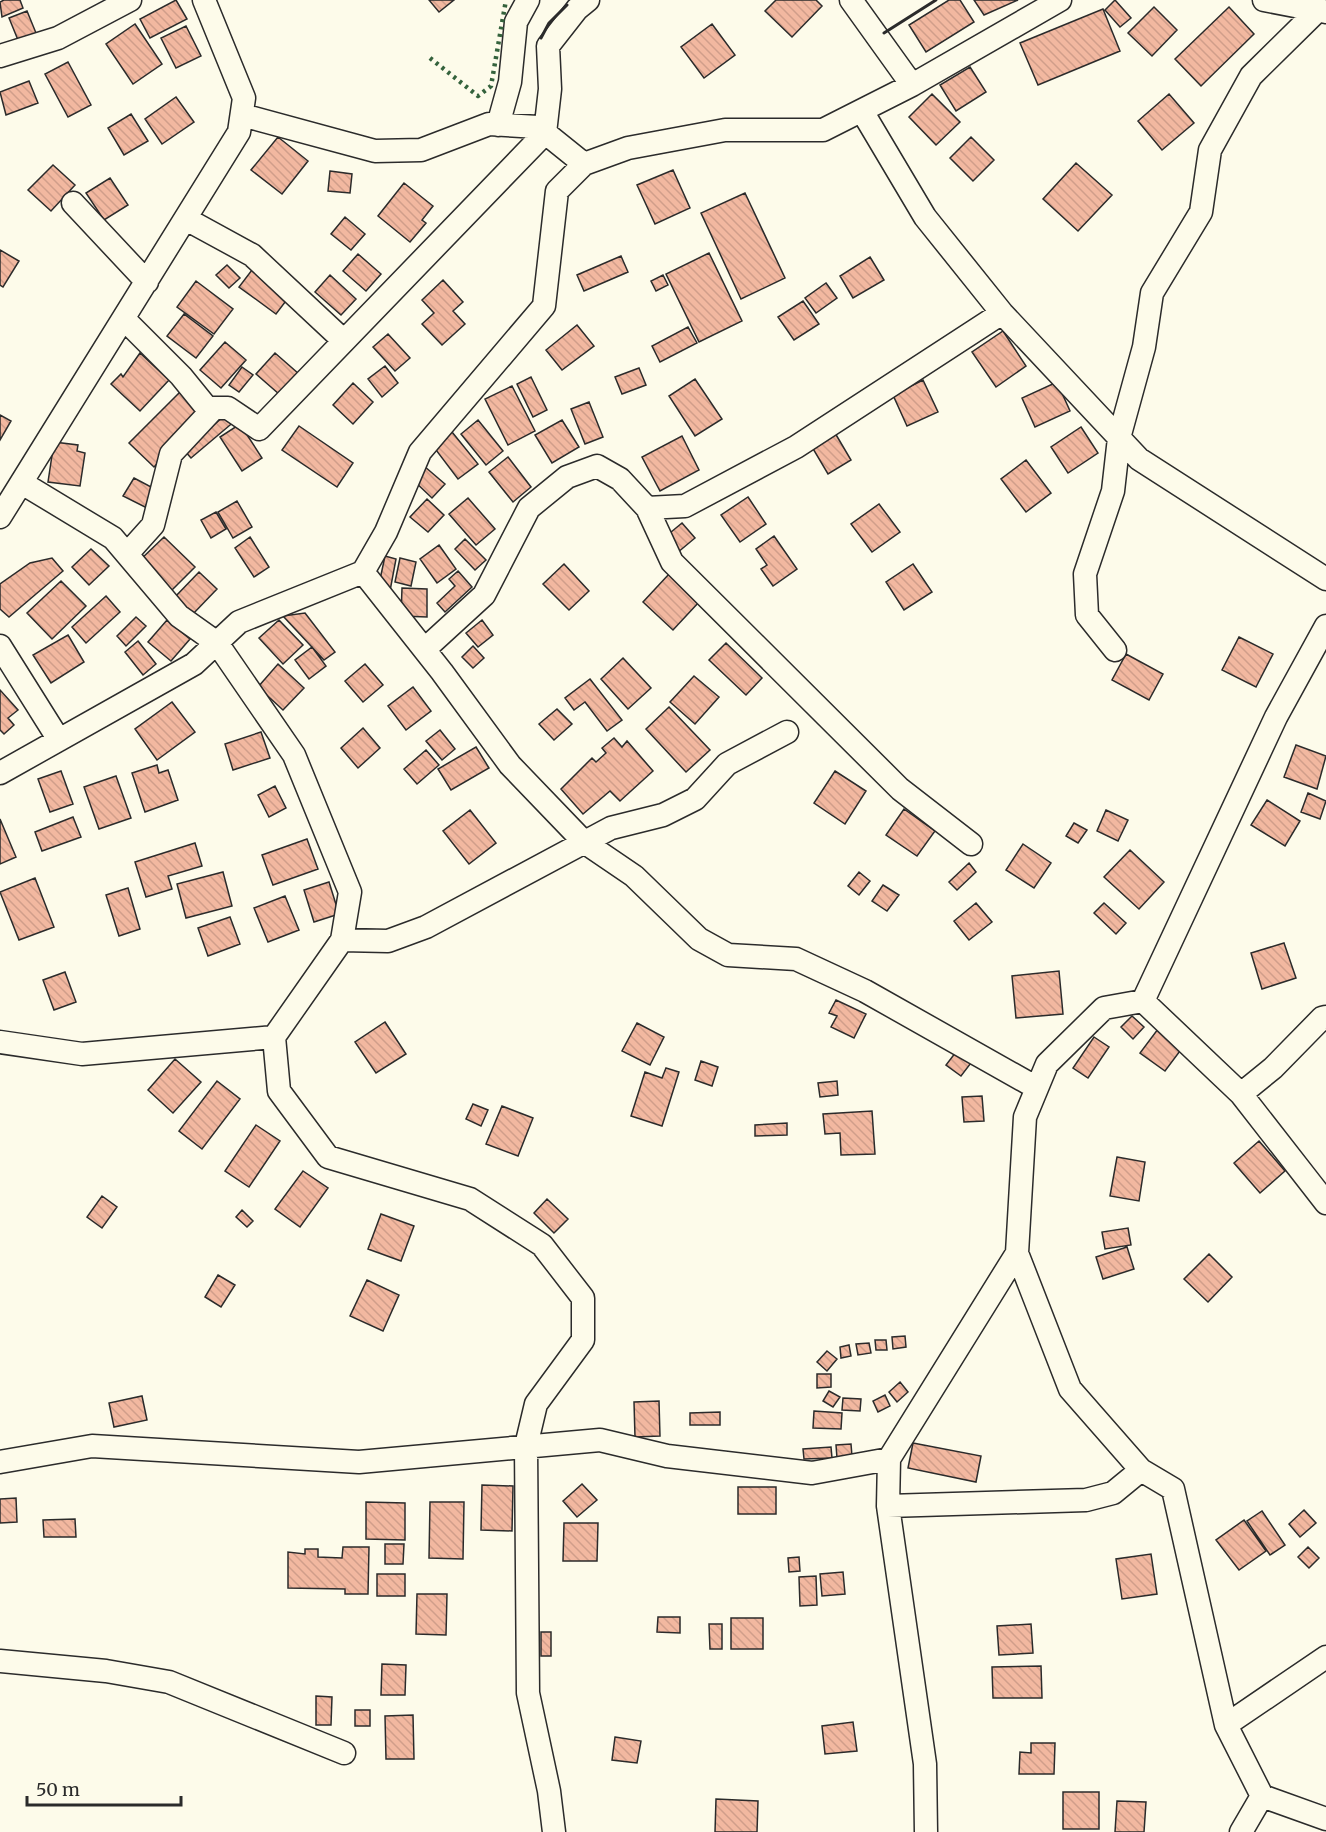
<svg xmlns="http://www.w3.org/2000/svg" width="1326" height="1832" font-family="Merriweather,serif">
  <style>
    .building { fill: url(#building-back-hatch); stroke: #2b2b2b; stroke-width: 1.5 }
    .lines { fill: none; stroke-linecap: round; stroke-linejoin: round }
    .minor-casing { stroke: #2b2b2b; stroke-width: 25 }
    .minor { stroke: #fdfbea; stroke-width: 22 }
    .hedge { stroke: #34623c; stroke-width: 4.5; stroke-dasharray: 3 4.5; stroke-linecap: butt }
    .wall { stroke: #2b2b2b; stroke-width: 3 }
  </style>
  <defs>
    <pattern id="building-back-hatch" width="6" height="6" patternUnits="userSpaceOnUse" patternTransform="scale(1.5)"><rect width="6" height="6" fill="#f2b8a0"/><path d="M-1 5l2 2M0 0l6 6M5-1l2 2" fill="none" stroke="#d09e8a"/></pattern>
  </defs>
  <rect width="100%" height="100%" fill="#fdfbea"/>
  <path class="building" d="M4 0H20L23 8 2 17 0 2Z
    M176 0 187 19 150 38 140 19Z
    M429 0H454L439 12Z
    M776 0H816L822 6 792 37 765 11Z
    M949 0H960L974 22 926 52 909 25Z
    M974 0H1018L984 15Z
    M1115 0 1131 18 1120 27 1105 10Z
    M1154 7 1177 30 1152 56 1128 33Z
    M1229 7 1254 34 1201 86 1175 59Z
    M1103 9 1120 51 1038 85 1020 43Z
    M27 11 36 33 18 40 9 18Z
    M135 24 162 64 133 84 106 44Z
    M712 24 735 55 704 78 681 47Z
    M186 26 201 56 176 68 161 38Z
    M68 62 91 105 68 117 45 74Z
    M970 67 986 92 956 111 940 85Z
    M29 81 38 103 6 115 0 92Z
    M932 94 960 122 936 145 909 117Z
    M1169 94 1194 123 1162 150 1138 121Z
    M176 97 194 122 162 144 145 119Z
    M131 114 148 141 124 155 108 128Z
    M278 137 308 161 282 194 251 170Z
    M971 137 994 160 973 181 950 158Z
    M1076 163 1112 195 1078 231 1043 199Z
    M53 165 75 185 51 211 28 190Z
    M673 170 690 208 655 224 637 185Z
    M330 171 352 174 350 193 328 191Z
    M110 178 128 205 104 220 86 193Z
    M404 183 433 206 422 220 426 223 410 242 378 216Z
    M745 193 785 278 741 299 701 213Z
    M345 217 365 234 351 250 331 234Z
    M0 250 19 261 3 287 0 285Z
    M709 253 742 321 699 342 666 274Z
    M358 254 381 274 366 291 343 271Z
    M621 256 628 272 584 291 577 275Z
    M870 257 884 280 853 298 840 276Z
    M227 265 240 278 229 288 216 275Z
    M255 266 292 293 276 314 239 287Z
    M330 275 356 299 341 315 315 292Z
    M663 275 668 285 656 291 651 281Z
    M443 280 463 302 453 311 465 324 442 345 422 324 434 313 422 300Z
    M196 281 233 309 214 334 177 307Z
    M826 283 837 298 816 313 805 298Z
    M803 301 819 324 794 340 778 317Z
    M184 314 213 336 196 358 167 336Z
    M577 325 594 346 562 370 546 350Z
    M688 327 697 343 660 362 652 346Z
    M1003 331 1026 366 996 387 972 352Z
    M388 334 410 358 395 371 373 347Z
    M225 342 246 360 221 388 200 370Z
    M140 353 169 380 140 411 111 384 121 374 123 377Z
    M275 353 299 374 279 394 256 374Z
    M385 366 398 383 382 397 368 379Z
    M242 367 253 375 239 392 229 385Z
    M639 368 646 385 622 394 615 377Z
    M531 377 547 410 533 417 517 384Z
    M695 379 722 419 695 436 669 396Z
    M923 380 938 412 907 426 893 395Z
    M1057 382 1070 411 1035 427 1022 398Z
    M353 383 373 402 353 424 333 405Z
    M512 386 535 431 508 445 485 399Z
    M182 390 206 413 154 467 129 443Z
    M589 402 603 437 585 444 571 409Z
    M229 412 236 420 191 458 184 450Z
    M0 415 11 421 0 440Z
    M478 420 503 451 486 465 461 434Z
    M562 420 579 447 552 463 535 435Z
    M240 424 262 458 242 471 220 437Z
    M299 426 353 463 337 487 282 450Z
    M1081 427 1098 453 1068 473 1051 447Z
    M452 432 478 464 458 479 433 446Z
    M835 433 851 460 828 474 812 447Z
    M682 436 699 470 660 491 642 457Z
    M54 442 78 445 77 451 85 453 80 486 48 482Z
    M508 457 531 487 513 502 489 472Z
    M1026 460 1051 493 1026 512 1001 479Z
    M424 466 445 484 432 498 412 479Z
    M134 478 155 489 145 507 123 496Z
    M748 497 766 524 740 542 721 515Z
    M468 498 495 529 476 545 449 514Z
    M427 499 444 515 428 532 410 517Z
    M237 501 252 527 233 538 218 512Z
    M879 504 900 532 872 552 851 524Z
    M216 512 226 529 211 538 201 520Z
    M682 523 695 538 677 553 665 537Z
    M774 536 797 569 773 586 761 569 767 565 756 549Z
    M164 537 195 567 169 593 138 562Z
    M250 537 269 567 254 577 235 548Z
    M465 539 486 560 475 570 455 549Z
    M439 545 456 569 437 583 420 559Z
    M91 549 109 566 89 585 72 567Z
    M385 556 396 559 390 591 378 589Z
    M52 558 63 571 9 617 0 609V584L30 563Z
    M400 558 416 562 411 586 395 582Z
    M564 564 589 591 569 610 543 584Z
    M913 564 932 592 904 610 886 582Z
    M458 571 472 587 445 612 437 603 455 586 449 579Z
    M199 572 217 589 192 615 174 598Z
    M669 574 699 602 673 630 643 602Z
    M61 581 86 606 52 639 27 613Z
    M402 588 427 589V617L401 616Z
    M106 596 120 612 86 643 72 627Z
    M305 613 335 652 324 660 283 616Z
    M136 617 146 626 126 646 117 636Z
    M167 620 190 639 171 661 148 642Z
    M279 620 303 645 283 664 259 638Z
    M482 620 493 635 478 647 466 633Z
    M68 635 84 662 51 683 33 655Z
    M1239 637 1273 654 1256 687 1222 670Z
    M138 641 156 664 143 675 125 652Z
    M726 643 762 678 746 695 709 660Z
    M473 646 484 658 473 668 462 657Z
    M312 647 326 666 309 679 295 660Z
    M1126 654 1163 674 1149 700 1112 680Z
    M623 658 651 688 628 709 601 679Z
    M278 664 304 688 283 710 258 687Z
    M365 664 383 685 363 702 345 681Z
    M694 676 719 697 695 724 670 702Z
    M590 679 622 720 607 731 585 702 574 710 565 698Z
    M413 687 431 711 406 730 388 706Z
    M0 690 18 710 8 718 14 725 4 734 0 730Z
    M172 702 195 732 157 760 135 729Z
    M669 707 710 750 686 772 646 729Z
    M557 709 572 724 554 740 539 724Z
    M363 728 380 748 358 768 341 748Z
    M440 730 455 749 442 760 426 741Z
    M261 732 270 758 233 770 225 744Z
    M614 738 622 747 627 741 653 771 620 801 610 791 583 814 561 789 592 758 596 762 606 753 602 748Z
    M1296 745 1326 756 1317 789 1284 777Z
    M476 747 489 768 451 790 438 769Z
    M426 750 439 765 417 784 404 769Z
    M157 765 159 773 168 770 178 800 145 812 132 773Z
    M61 771 73 804 50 812 38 779Z
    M835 771 866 791 845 824 814 803Z
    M116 776 131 818 99 829 84 787Z
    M275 786 286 808 269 817 258 795Z
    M1308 793 1326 801 1320 819 1301 812Z
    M1267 800 1300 821 1285 846 1251 825Z
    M904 809 935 831 917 856 886 835Z
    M470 810 496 843 469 864 443 831Z
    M1106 810 1128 820 1118 841 1097 831Z
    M73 817 81 837 42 851 35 832Z
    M0 819 16 857 0 864Z
    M1074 823 1087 830 1078 843 1066 836Z
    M307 839 318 869 273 885 262 855Z
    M195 843 202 866 168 876 172 889 146 897 135 862Z
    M1023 844 1051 863 1034 888 1006 870Z
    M1130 850 1164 882 1139 909 1104 877Z
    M969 863 976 872 957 890 949 882Z
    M223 872 232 906 186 918 177 884Z
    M859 872 870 881 859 895 848 886Z
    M35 878 54 927 19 940 0 892Z
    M329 882 339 914 314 922 304 890Z
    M883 885 899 895 887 911 872 901Z
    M128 888 140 929 119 936 106 895Z
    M285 896 299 930 268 942 254 908Z
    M976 903 992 922 969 940 954 921Z
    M1104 903 1126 923 1116 934 1094 913Z
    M230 917 240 944 208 956 198 928Z
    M1284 943 1296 978 1262 989 1251 953Z
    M1059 971 1063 1014 1016 1018 1012 976Z
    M65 972 76 1002 54 1010 43 980Z
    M836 1000 866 1014 854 1038 831 1027 837 1016 829 1013Z
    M1132 1016 1144 1027 1133 1039 1121 1027Z
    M385 1022 406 1054 376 1073 355 1042Z
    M637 1023 664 1037 650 1065 622 1051Z
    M1161 1025 1186 1043 1165 1071 1140 1053Z
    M1094 1037 1109 1047 1088 1078 1073 1068Z
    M959 1048 974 1059 961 1076 946 1065Z
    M175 1059 201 1082 173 1113 148 1090Z
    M701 1061 718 1067 712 1086 695 1080Z
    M666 1068 679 1072 662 1126 631 1116 645 1072 662 1078Z
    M217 1081 240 1099 202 1149 179 1131Z
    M837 1081 838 1095 820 1097 818 1083Z
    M982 1096 984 1121 964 1122 962 1097Z
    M473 1104 488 1110 481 1126 466 1119Z
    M502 1106 533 1118 518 1156 486 1144Z
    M872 1111 875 1154 841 1155 840 1133 825 1134 823 1114Z
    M787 1123V1135L755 1136V1125Z
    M256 1125 280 1141 249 1187 225 1171Z
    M1259 1141 1285 1171 1260 1193 1234 1163Z
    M1117 1157 1145 1162 1139 1201 1110 1196Z
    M303 1171 328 1188 300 1227 275 1209Z
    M102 1196 117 1207 102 1228 87 1217Z
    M547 1199 568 1219 554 1233 534 1213Z
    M242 1210 253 1221 247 1227 236 1217Z
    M381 1214 414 1226 401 1261 368 1249Z
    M1128 1228 1131 1245 1105 1249 1102 1232Z
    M1127 1247 1134 1269 1103 1279 1096 1257Z
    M1209 1254 1232 1277 1208 1302 1184 1279Z
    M218 1275 235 1285 221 1307 205 1297Z
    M367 1280 399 1295 383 1331 350 1316Z
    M905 1336 906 1347 893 1349 892 1337Z
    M875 1340H886L887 1350H876Z
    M869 1343 871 1353 858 1355 856 1344Z
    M849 1345 851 1356 841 1358 840 1347Z
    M827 1351 837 1359 827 1371 817 1362Z
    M817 1374H831V1387L817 1388Z
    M900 1382 908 1392 897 1402 889 1392Z
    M829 1391 840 1397 833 1407 823 1401Z
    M885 1395 890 1406 878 1412 873 1401Z
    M142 1396 147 1420 114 1427 109 1403Z
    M843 1398 861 1399 860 1411 842 1410Z
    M659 1401 660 1436 635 1437 634 1402Z
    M814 1411 842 1413 841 1429 813 1428Z
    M720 1412V1425H690V1413Z
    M913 1443 981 1456 976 1482 908 1468Z
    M851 1444 852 1456 837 1458 836 1445Z
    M831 1447 832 1458 804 1459 803 1449Z
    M582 1484 597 1500 577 1517 563 1501Z
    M482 1485 513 1486 512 1531 481 1530Z
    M738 1487H776V1514H738Z
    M16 1498 17 1522 0 1523V1499Z
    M366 1502 405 1503V1540L366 1539Z
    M430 1502H464L463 1559 429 1558Z
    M1304 1510 1316 1523 1300 1537 1289 1524Z
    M1262 1511 1285 1545 1270 1555 1247 1521Z
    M75 1519 76 1537H44L43 1520Z
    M1244 1520 1266 1551 1239 1570 1216 1540Z
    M564 1523H598L597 1561H563Z
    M385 1544H404L403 1564H385Z
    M343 1547H369L368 1594H345V1589L288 1588V1552L305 1554V1549H318V1557L342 1558Z
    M1308 1547 1319 1558 1309 1568 1298 1557Z
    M1151 1554 1157 1594 1122 1599 1116 1559Z
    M799 1557 800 1571 789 1572 788 1558Z
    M843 1572 845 1594 822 1596 820 1574Z
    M377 1574H405V1596H377Z
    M816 1576 817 1605 800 1606 799 1577Z
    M417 1594H447L446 1635 416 1634Z
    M658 1617H680V1633L657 1632Z
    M731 1618H763V1649H731Z
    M709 1624H722V1649H710Z
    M1031 1624 1033 1653 999 1655 997 1626Z
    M541 1632H551V1656H541Z
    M382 1664 406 1665 405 1695H381Z
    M1041 1666 1042 1698H993L992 1667Z
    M316 1696 332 1697 331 1725H316Z
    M355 1710H370V1726H355Z
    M413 1715 414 1759H386L385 1716Z
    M853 1722 857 1751 825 1754 822 1726Z
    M615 1737 641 1741 637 1763 612 1760Z
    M1031 1743H1055L1054 1774H1019L1020 1752 1031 1753Z
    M1063 1792H1099V1829H1063Z
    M716 1799 758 1801 757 1832H715Z
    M1117 1801 1146 1802 1144 1832H1115Z"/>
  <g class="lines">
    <defs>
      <path id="minor" d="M851 0 912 85
        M1264 0 1326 12
        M0 56 58 38 130 0
        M862 111 925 217 1002 313 1139 459 1326 579
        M242 115 375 151 421 150 489 124 538 127 584 164
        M498 125 510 82 516 22 528 0
        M73 203 147 282
        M186 219 252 255 344 341
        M124 319 181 376 207 408H228L259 429 545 133 550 89 548 46 577 9 588 0
        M22 483 113 538 179 616 217 643 294 755 350 892 342 940 274 1037 279 1091 328 1157 470 1199 542 1245 583 1298V1340L536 1404 526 1446 528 1693 549 1791 554 1832
        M647 508 672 562 900 789 971 844
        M0 517 239 132 244 98 204 0
        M127 554 153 525 171 454 214 408
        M363 572 442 672 510 765 584 842 634 876 699 939 728 955 796 959 865 991 1037 1088
        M0 646 59 740
        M425 649 484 595 529 508 567 477 597 466 620 479 647 508 685 506 796 447 1002 313
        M1115 650 1087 615 1085 574 1113 491 1119 438 1144 347 1152 293 1201 212 1210 150 1251 76 1319 9
        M0 773 194 664 239 622 363 572 386 532 420 452 544 306 557 191 584 164 628 148 725 130H823L912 85 1060 0
        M342 940 388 941 426 927 611 828 663 815 695 799 727 764 787 732
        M1143 1001 1276 717 1326 626
        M0 1042 82 1054 274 1037
        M1241 1094 1326 1203
        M1017 1253 1070 1389 1141 1470 1173 1489 1226 1725 1262 1796 1326 1819
        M0 1462 92 1446 359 1462 600 1440 667 1456 812 1473 889 1459
        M888 1506 1086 1500 1113 1493 1141 1470
        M0 1661 106 1671 169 1682 344 1753
        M1226 1725 1326 1657
        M926 1832 925 1764 888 1506 889 1459 1017 1253 1025 1117 1047 1064 1104 1008 1143 1001 1241 1094 1273 1068 1322 1018 1326 1017
        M1241 1832 1262 1796"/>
    </defs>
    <use href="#minor" class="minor-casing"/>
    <use href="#minor" class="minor"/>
    <path class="hedge" d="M430 58 478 96 491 86 506 0"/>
    <path class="wall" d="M884 33 936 0
      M541 38 549 23 567 5"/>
  </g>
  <path d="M27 1796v9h154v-9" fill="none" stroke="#2b2b2b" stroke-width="3"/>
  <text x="36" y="1796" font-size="18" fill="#2b2b2b" stroke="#fdfbea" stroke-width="4.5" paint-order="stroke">50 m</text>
</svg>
